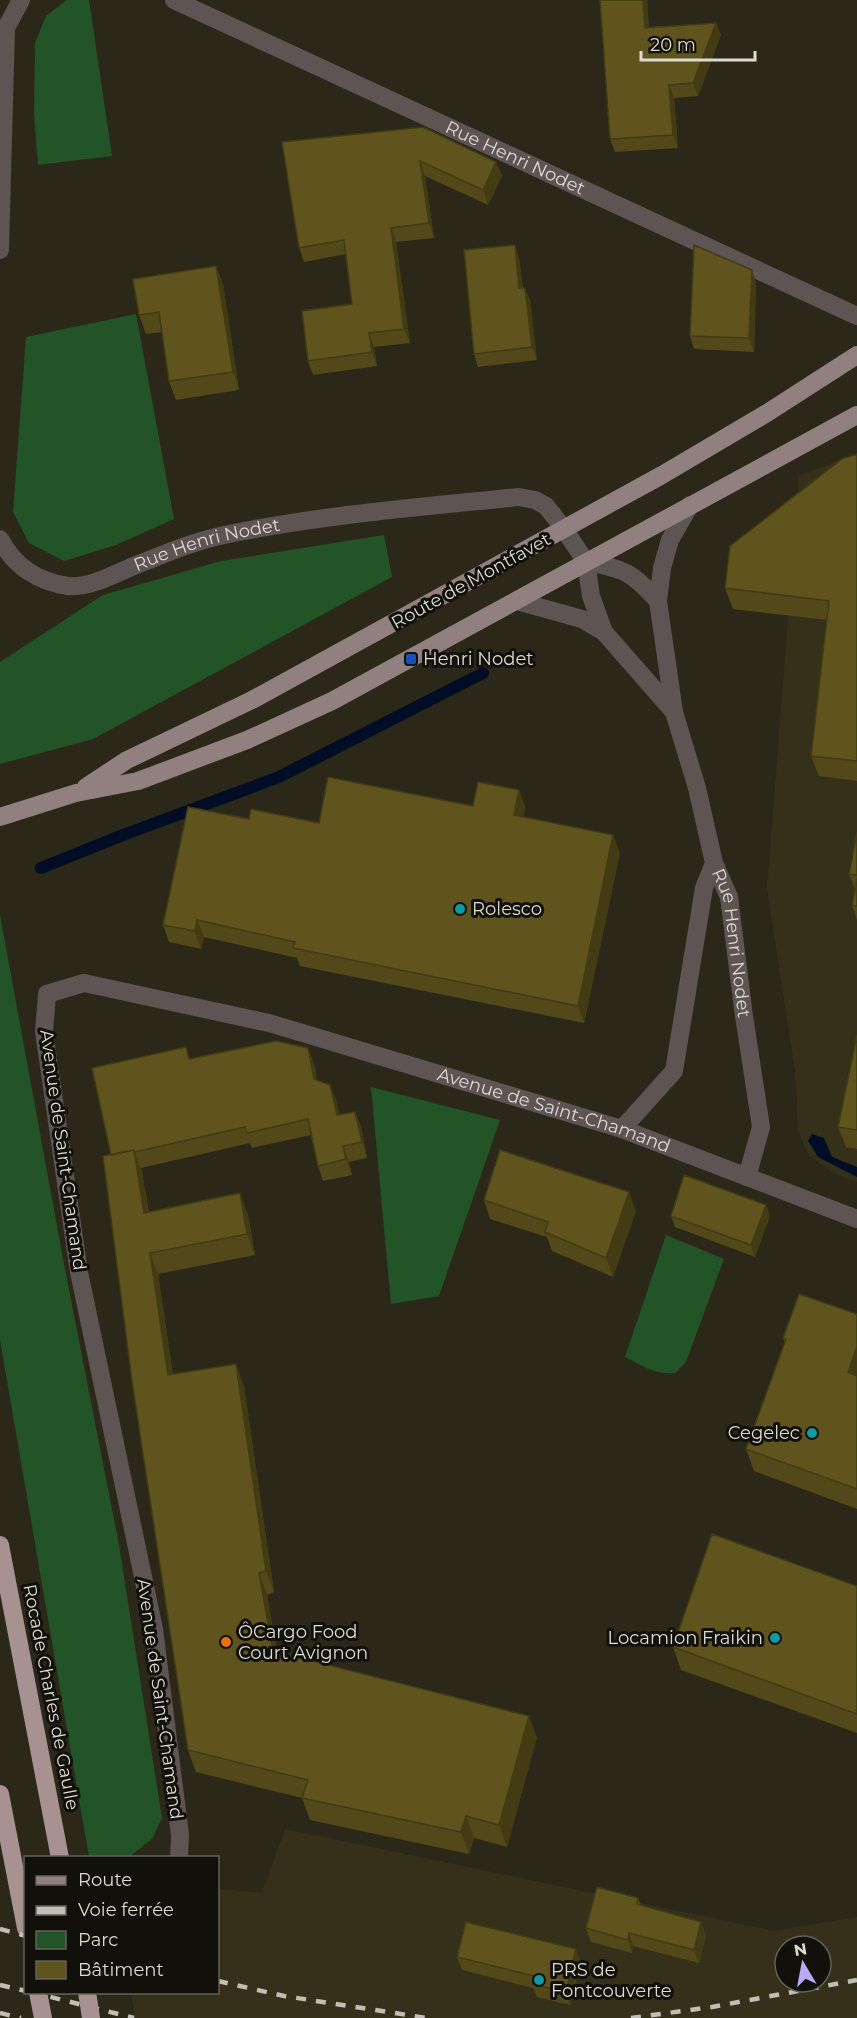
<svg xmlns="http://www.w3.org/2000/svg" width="857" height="2018" font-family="Montserrat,sans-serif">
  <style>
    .built { fill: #35301a; fill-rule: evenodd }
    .green { fill: #235427 }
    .water { fill: #000d25 }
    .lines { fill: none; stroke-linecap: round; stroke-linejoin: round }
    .stream { stroke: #000d25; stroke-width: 12 }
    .street { stroke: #5d5454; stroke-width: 18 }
    .primary { stroke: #928080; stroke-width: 18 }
    .highway { stroke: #a79191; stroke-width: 18 }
    .rail { stroke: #c1beb5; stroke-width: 4.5; stroke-dasharray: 10 10; stroke-linecap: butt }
    .highway-bridge { stroke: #a79191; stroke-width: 18 }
    .wall { fill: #524819 }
    .shaded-wall { fill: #423b14 }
    .building { fill: #5f541d; stroke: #423b14; stroke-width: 1.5 }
    .transit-dot { fill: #1a4fb4; stroke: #12100a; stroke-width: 2 }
    .culture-dot { fill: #0f9aa8; stroke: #12100a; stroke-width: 2 }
    .food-dot { fill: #e8710a; stroke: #12100a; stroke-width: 2 }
    .labels { text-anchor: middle; stroke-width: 6; stroke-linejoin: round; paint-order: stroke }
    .street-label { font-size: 18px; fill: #dddbd2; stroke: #12100a }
    .poi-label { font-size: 18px; fill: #dddbd2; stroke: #12100a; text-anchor: start }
  </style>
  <rect width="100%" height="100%" fill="#2b2819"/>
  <path class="built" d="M857 453V1182L831 1172 808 1154 798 1131 795 1072 767 889 799 476Z
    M285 1829 775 1931 857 1917V2018H135L131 1993 218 1992V1889L262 1893ZM785 1946H821V1982H785Z"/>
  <path class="green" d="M67 0H89L112 156 38 165 34 115 35 43 46 16Z
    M136 314 174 519 116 545 64 561 29 543 13 512 26 337Z
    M384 535 392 577 93 739 0 764V662L103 595 221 561Z
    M0 915 64 1264 119 1545 162 1818 152 1839 129 1857H89L0 1340Z
    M371 1087 500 1120 439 1296 391 1304Z
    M666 1235 724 1259 686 1362 675 1373C655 1375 643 1366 625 1357Z"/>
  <path class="water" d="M812 1134 824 1138 832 1157 857 1167V1177L818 1157 808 1141Z"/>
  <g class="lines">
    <path class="stream" d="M41 868 123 835 279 777 483 673"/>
    <g class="street">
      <path id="s1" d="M174 0 857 316"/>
      <path d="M0 250 6 28 21 0"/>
      <path id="s2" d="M690 505 670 540 662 568 658 601 674 712 697 788 714 863 729 897 744 1016 761 1127 747 1177"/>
      <path id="s3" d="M0 539C14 566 38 582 68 586 88 588 111 576 129 568 160 556 191 542 224 535 320 515 421 507 519 497L535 500 546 506 564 529 586 562 591 596 604 632 674 712"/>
      <path d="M586 562C625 569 632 572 658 601"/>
      <path d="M517 601 582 619 604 632"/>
      <path d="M622 1129 674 1071 704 888 714 863"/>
      <path id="s4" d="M179 1858 180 1835 154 1629 79 1272 44 1032 47 994 84 983 269 1023 622 1129 857 1219"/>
    </g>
    <path class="primary" d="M86 787 127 760 252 700 662 475 767 413 857 355
      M0 817 76 793 138 781 247 740 332 701 857 415"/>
    <path class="highway" d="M0 1545 60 1858
      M0 1794 26 1928"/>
    <path class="rail" d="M0 1929 26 1936
      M218 1981 284 1996 427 2018
      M0 1985 26 1991
      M31 1992 134 2018
      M0 2013 21 2018
      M631 2018 712 2007 857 1980"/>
    <path class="highway-bridge" d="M38 1992 43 2018
      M87 1992 91 2018"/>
  </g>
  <path class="wall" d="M600 0H647L649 27 716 23 721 35 698 96 674 98 678 148 615 152 610 139Z
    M282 142 496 162 502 176 488 205 425 176 434 238 396 242 410 343 374 347 377 366 313 375 308 361 352 304 346 254 304 262 299 248Z
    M519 258 523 288H525L530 301 537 360 478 367 474 354Z
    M756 283 754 352 694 349 690 336Z
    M223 284 239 390 176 400 169 381 162 332 146 334 139 315Z
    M857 454V781L819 776 811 756 827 620 733 609 725 588Z
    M519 790 525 807 523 817 613 835 620 853 584 1023 300 966 297 958 204 937 201 949 169 942 163 925 249 819 319 823 473 806Z
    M857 832V920L852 905 855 890 849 874Z
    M857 1035V1149L846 1147 838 1127Z
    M191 1059 314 1063 317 1080 336 1100 339 1115 355 1112 361 1127 367 1158 349 1162 352 1175 323 1181 318 1166 311 1135 252 1148 250 1143 141 1168 142 1172 149 1212 248 1215 255 1255 158 1274 173 1375 244 1386 274 1592 267 1595 277 1652 537 1737 507 1847 474 1838 469 1854 310 1820 302 1798 196 1772 188 1750 111 1155Z
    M484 1200 636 1211 613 1277 552 1251 547 1237 490 1219Z
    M766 1205 770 1216 755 1257 675 1227 671 1216Z
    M857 1314V1509L754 1471 746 1449 785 1342 783 1338Z
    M857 1586V1733L681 1670 673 1647Z
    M638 1898 641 1905 706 1935 699 1963 633 1946 632 1953 591 1942 586 1928Z
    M576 1949 581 1963 570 2005 537 1997 533 1988 462 1970 457 1957Z"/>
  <path class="shaded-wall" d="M643 0H647L650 40 645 28Z
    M716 23 721 35 698 96 693 83Z
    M669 85 674 98 678 148 673 135Z
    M420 161 425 176 434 238 429 223Z
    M496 162 502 176 488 205 483 190Z
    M391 228 396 242 410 343 404 329Z
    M515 245 519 258 524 301 519 288Z
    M216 266 223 284 239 390 233 372Z
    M752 270 756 283 754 352 749 338Z
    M525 288 530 301 537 360 532 347Z
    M369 333 374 347 377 366 372 352Z
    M519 790 525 807 520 832 514 815Z
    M613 835 620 853 584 1023 578 1006Z
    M197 920 204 937 201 949 195 931Z
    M308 1048 314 1063 320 1094 314 1079Z
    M330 1085 336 1100 343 1131 337 1115Z
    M355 1112 361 1127 367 1158 362 1142Z
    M343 1146 349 1162 352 1175 346 1159Z
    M134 1150 142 1172 152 1235 144 1213Z
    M629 1192 636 1211 613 1277 606 1258Z
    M240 1193 248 1215 255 1255 247 1234Z
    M766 1205 770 1216 755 1257 751 1245Z
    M150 1253 158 1274 176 1397 168 1375Z
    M857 1347V1392L848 1372Z
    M236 1364 244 1386 274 1592 266 1571Z
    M259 1573 267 1595 281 1673 273 1651Z
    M529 1716 537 1737 507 1847 499 1825Z
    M466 1816 474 1838 469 1854 461 1832Z
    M701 1922 706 1935 699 1963 694 1950Z
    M629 1933 633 1946 632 1953 628 1940Z
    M576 1949 581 1963 570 2005 566 1992Z"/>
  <path class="building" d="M600 0H643L645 28 716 23 693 83 669 85 673 135 610 139Z
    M423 127 496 162 483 190 420 161 429 223 391 228 404 329 369 333 372 352 308 361 302 311 352 304 344 240 299 248 282 142Z
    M515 245 519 288H525L532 347 474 354 464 250Z
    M694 245 752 270 749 338 690 336Z
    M216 266 233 372 169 381 159 312 139 315 133 279Z
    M857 454V761L811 756 829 601 725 588 730 546 842 459Z
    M328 777 473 806 478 782 519 790 514 815 613 835 578 1006 293 948 295 942 197 920 195 931 163 925 188 807 249 819 251 809 319 823Z
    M857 832V875L849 874Z
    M857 879V906L852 905Z
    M857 1035V1130L838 1127Z
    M276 1041 308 1048 314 1079 330 1085 337 1115 355 1112 362 1142 343 1146 346 1159 318 1166 308 1119 247 1133 245 1127 135 1152 134 1150 111 1155 92 1068 186 1047 189 1059Z
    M134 1150 144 1213 240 1193 247 1234 150 1253 168 1375 236 1364 266 1571 259 1573 273 1651 529 1716 499 1825 466 1816 461 1832 302 1798 308 1780 188 1750 132 1381 103 1156Z
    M500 1150 629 1192 606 1258 545 1232 548 1222 484 1200Z
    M684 1175 766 1205 751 1245 671 1216Z
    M799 1294 857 1314V1347L848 1372 857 1376V1489L746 1449 786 1339 783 1338Z
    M712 1534 857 1586V1714L673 1647Z
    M597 1887 638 1898 637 1904 701 1922 694 1950 629 1933 628 1940 586 1928Z
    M466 1922 576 1949 566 1992 532 1984 534 1976 457 1957Z"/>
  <rect class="transit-dot" x="405" y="653" width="12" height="12" rx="3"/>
  <g class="culture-dot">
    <circle cx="460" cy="909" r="6"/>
    <circle cx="812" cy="1433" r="6"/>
    <circle cx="775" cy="1638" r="6"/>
    <circle cx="539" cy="1980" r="6"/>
  </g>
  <circle class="food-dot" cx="226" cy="1642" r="6"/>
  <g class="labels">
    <g class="street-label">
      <text dy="6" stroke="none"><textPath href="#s1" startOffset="376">Rue Henri Nodet</textPath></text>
      <text dy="6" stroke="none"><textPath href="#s3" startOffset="232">Rue Henri Nodet</textPath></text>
      <text transform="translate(471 581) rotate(-29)" y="6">Route de Montfavet</text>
      <text dy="6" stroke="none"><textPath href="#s2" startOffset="454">Rue Henri Nodet</textPath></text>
      <text dy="6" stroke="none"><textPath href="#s4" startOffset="1402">Avenue de Saint-Chamand</textPath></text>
      <text transform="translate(63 1150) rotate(82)" y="6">Avenue de Saint-Chamand</text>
      <text transform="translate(51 1697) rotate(79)" y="6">Rocade Charles de Gaulle</text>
      <text transform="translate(160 1699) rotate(82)" y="6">Avenue de Saint-Chamand</text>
    </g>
    <g class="poi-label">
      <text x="423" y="665">Henri Nodet</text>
      <text x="472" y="915">Rolesco</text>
      <text x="800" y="1439" text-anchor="end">Cegelec</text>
      <text x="238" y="1638">ÔCargo Food<tspan x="238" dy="21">Court Avignon</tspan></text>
      <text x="763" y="1644" text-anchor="end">Locamion Fraikin</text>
      <text x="551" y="1976">PRS de<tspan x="551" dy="21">Fontcouverte</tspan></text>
    </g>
  </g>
  <rect x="24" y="1856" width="195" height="138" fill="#12100a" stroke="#63615a" stroke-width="1.5"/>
  <rect x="36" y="1876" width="30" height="9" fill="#928080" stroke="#63615a" stroke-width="1.5"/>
  <text x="78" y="1886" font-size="18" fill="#dddbd2">Route</text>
  <rect x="36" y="1906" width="30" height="9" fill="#c1beb5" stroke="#63615a" stroke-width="1.5"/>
  <text x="78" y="1916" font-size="18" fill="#dddbd2">Voie ferrée</text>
  <rect x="36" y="1931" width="30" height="18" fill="#235427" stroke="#63615a" stroke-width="1.5"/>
  <text x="78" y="1946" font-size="18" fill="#dddbd2">Parc</text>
  <rect x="36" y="1961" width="30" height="18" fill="#5f541d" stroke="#63615a" stroke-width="1.5"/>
  <text x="78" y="1976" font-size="18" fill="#dddbd2">Bâtiment</text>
  <g transform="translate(803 1964) rotate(350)"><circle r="28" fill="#12100a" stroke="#63615a" stroke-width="1.5"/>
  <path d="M0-4.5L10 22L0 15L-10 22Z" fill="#b7abf8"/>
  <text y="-9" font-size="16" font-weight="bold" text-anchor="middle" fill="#dddbd2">N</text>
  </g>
  <path d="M641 51v9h114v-9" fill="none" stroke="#dddbd2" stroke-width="3"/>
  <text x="650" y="51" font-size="18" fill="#dddbd2" stroke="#12100a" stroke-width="4.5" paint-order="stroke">20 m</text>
</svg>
